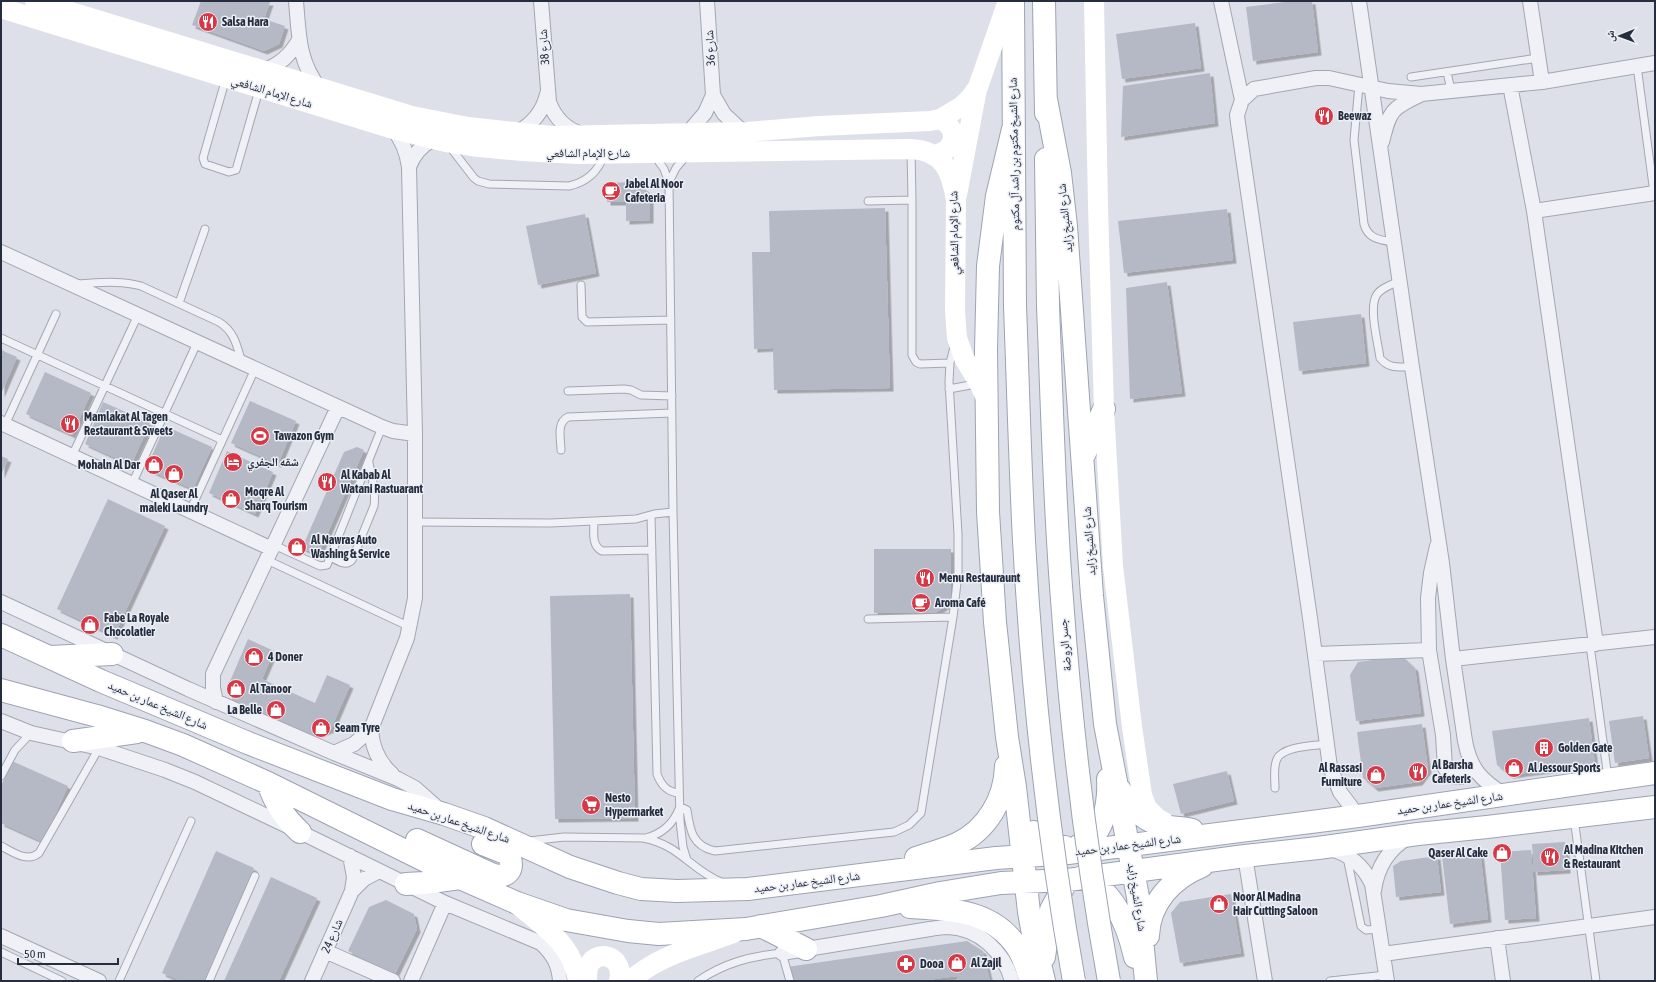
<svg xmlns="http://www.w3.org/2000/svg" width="1656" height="982" font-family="'Asap Condensed','Noto Naskh Arabic',sans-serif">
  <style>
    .building { fill: #b4b9c5; filter: url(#shadow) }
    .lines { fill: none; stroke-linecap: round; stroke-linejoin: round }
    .lane-casing { stroke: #a2a7b2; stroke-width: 9 }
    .street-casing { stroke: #a2a7b2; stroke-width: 16 }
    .primary-casing { stroke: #9ba3b4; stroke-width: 24 }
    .lane { stroke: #eff1f6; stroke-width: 7 }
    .street { stroke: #eff1f6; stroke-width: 14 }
    .secondary { stroke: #fff; stroke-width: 20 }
    .primary { stroke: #fff; stroke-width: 22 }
    .primary-bridge-casing { stroke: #9ba3b4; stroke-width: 24; stroke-linecap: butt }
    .primary-bridge { stroke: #fff; stroke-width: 22 }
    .labels { text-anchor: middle; stroke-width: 3; stroke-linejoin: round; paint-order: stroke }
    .poi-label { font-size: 12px; font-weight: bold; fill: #252d3f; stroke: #eceff5; text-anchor: start }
    .street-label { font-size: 12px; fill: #252d3f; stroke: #eceff5 }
  </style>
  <defs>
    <filter id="shadow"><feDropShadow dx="3.5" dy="3.5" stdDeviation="0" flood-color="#0004"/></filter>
  </defs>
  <rect width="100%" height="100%" fill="#dde0e8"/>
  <path class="building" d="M201 1 270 2 264 19 285 26 279 44 264 51 192 25Z
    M1293 1H1312L1318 52 1253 61 1246 7Z
    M1195 23 1201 68 1122 79 1116 34Z
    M1210 73 1215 123 1121 137 1123 86Z
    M635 182 650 193V220L626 221V202H607V183Z
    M885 208 890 388 774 390 773 348 754 349 752 252H770L769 211Z
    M1227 209 1233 260 1124 273 1118 221Z
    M585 214 596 273 538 285 526 226Z
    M1167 282 1182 393 1130 399 1126 288Z
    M1361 314 1366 363 1299 371 1293 322Z
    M1 350 17 357 1 394Z
    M45 372 91 393 72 435 26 414Z
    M250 401 296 421 278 464 231 443Z
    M103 402 150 423 131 465 85 444Z
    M165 426 212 447 193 489 146 469Z
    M357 447 364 450 318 555 302 548 344 452Z
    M227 451 273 472 255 514 209 493Z
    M1 456 8 459 1 475Z
    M108 499 165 526 114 636 57 609Z
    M874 549H951V602L935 613H874Z
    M630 594 635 818 555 819 550 596Z
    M248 639 274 651 262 679 315 703 327 675 350 685 331 729 312 737 233 701 228 686Z
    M1402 656 1415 668 1421 713 1356 721 1350 675 1358 662Z
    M1643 716 1649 758 1615 763 1609 721Z
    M1589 718 1595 764 1510 775 1497 765 1492 731Z
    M1422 724 1428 770 1419 782 1375 788 1363 778 1357 732Z
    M12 761 68 786 43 842 1 823V786Z
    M1227 771 1234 801 1181 814 1173 784Z
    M1565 842 1567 870 1534 872 1532 844Z
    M1531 850 1536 918 1505 920 1500 852Z
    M216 851 254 868 204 981H181L162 973Z
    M1480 851 1488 919 1450 924 1442 856Z
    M1437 856 1441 892 1396 897 1393 866 1401 861Z
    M271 877 317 898 279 981H224Z
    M1231 894 1241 953 1180 963 1171 913 1180 902Z
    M386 900 414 914 417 929 395 974 348 951 369 907Z
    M967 941 983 951 990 981H958L957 976 920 981H791L787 967Z"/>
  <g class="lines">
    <defs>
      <path id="lane" d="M1637 66 1654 193
        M1447 72 1451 90
        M1411 77 1538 58
        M226 78 203 158 205 164 229 172 236 170 259 90
        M1359 85 1354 140 1364 224C1368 239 1380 240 1393 242
        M450 147 474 178 478 181 489 184 569 186C587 182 598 172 604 155
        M911 150 912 200V355L916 362 920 364 950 363
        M654 155 664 169 669 183 673 512 680 821 683 847 687 860
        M669 182 676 168 686 156
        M868 201 912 200
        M1399 281C1391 285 1380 288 1376 296 1369 310 1378 343 1380 358 1389 369 1398 367 1412 367
        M77 284C98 283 120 280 141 286L219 322C235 332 237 346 242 363
        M581 285 582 317 587 322 671 320
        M179 303 205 229
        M1 338 222 440
        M949 389 976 384
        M568 391 624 389 631 390 641 395 672 396
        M5 425 56 314
        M561 450C561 439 556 423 568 417L672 413
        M72 456 138 315
        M132 484 197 343
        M190 511 255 369
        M651 515 657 774C661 785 667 792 679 793
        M594 521C594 532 591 545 602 551L652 550
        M415 522 551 523 594 521 636 519 654 514 673 512
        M274 545 320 566 327 565 382 427
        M331 557C338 561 346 567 352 560L374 506C376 491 372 478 369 463
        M267 560 410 627
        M868 619 953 617
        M1590 645 1608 778
        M1 776 15 750 31 733
        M1275 788C1275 779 1273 767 1277 759 1283 746 1314 746 1327 744
        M680 807 687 810C690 830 692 846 715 851L894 832 909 825 921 813 953 617 958 574V534L949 382 950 363 954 347
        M1574 818 1596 981
        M646 838C661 834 673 824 679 809
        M529 841 564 837 643 838C680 845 690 869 721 882
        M1 846C13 852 27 863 39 853L99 748
        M1347 857 1361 926 1366 930 1380 929
        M1 952 62 981
        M119 981 191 821
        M209 981 255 876
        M698 981C724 963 751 956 782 953L790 981
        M1330 981 1386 975"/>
      <path id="street" d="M296 1C299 35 298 61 320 89
        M541 1 549 102C555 118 565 129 582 134
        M707 1 713 95 724 114 739 128 747 132
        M1221 1 1242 100
        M1359 1 1412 367 1442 563 1453 659 1465 741C1470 769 1482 781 1505 795
        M1530 1 1542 82
        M262 71C280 65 290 55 299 40
        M1510 85 1534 211 1596 644
        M516 133C533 124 543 112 547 94
        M686 135 705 113 713 95
        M1382 142C1390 111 1390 109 1420 95
        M409 167C414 153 422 145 434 139
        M1534 211 1655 193
        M1 252 382 427 393 431 415 434
        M1 423 272 549
        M1437 546 1431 573 1428 598 1429 650 1443 735 1445 768 1451 776 1461 777 1469 771 1471 761
        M1 602 188 689 334 753 398 779 415 788 441 811
        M1315 654 1429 650
        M1453 659 1655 637
        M216 702 213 688V674L338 407
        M1 721 31 733 99 748 165 770 195 782 300 832 445 903 541 943C553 954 559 965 560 981
        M371 729C372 747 378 762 392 774
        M334 753 354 744 371 729 407 638 415 598V434L409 167C407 152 402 140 393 129
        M1358 816 1340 792 1330 767 1310 618 1238 123 1237 115 1242 100 1254 89 1316 78H1329L1388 91 1421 94 1542 82 1655 63
        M1330 849C1350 854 1363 865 1372 884L1387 981
        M1245 856 1265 981
        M352 891 364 879 379 871
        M1374 891C1377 867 1388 849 1409 837
        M1 936 99 981
        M1497 938 1503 981
        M325 951 393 981
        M782 953 930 929C936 928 942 927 948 927 979 928 1004 952 1012 981
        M1383 954 1655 917
        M312 981 352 891 354 877 350 856
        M411 981 445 903"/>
      <path id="primary" d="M1013 1 1015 306
        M1044 1 1046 113
        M1046 99 1060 173 1066 226 1092 596 1105 724 1138 897 1146 981
        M1013 129 997 196 988 266 986 350 988 512 995 622 1007 737 1015 787 1029 912 1033 934 1044 981
        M1046 159 1048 306
        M1084 455 1104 409
        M1 635 101 681 248 743 392 799 444 814 484 828 570 867 618 883 641 889 677 891 748 889 996 858 1068 853 1358 816 1655 773
        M50 657 112 654
        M1 690 97 716 145 731 183 745 268 783 460 878 517 903 566 920 628 931 659 934 746 929 881 906 940 893 1001 883 1068 880 1245 856 1318 848 1418 834 1487 827 1655 807
        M73 741 137 732
        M268 783C275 803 284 817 300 832
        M1120 790C1132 809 1145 823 1168 827 1176 828 1184 828 1192 830
        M1034 832C1043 848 1047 849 1065 847
        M417 840 491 874C507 880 516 869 508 854L483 844
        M1072 850C1082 844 1093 838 1099 828 1107 814 1109 794 1108 779
        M916 858C930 853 944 850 957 844 987 830 1005 799 1006 766
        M1082 877C1114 890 1128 926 1135 957
        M406 884 424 883 460 878
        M910 907C950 909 993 910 1017 947 1024 957 1027 969 1031 981
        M761 926 806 949
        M1148 936C1149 903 1172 878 1202 866
        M1044 957 1051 910 1065 884"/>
    </defs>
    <use href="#lane" class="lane-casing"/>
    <use href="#street" class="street-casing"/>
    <use href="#primary" class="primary-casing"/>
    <use href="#lane" class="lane"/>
    <use href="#street" class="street"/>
    <path class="secondary" d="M35 1 412 116 468 127 551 136 747 132 819 126 930 121 940 119 962 106 971 97 978 87 1008 1
      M1094 1 1098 206 1104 409 1113 566 1132 727 1142 795 1147 808 1158 819 1164 822
      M1 8 393 129 446 142 479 147 522 151 577 154 911 149C944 151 951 171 956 200L955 311 957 338 964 358 979 383 987 400
      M935 155C956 150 960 129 940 119
      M957 195 977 89
      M518 905C544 926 573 945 578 981
      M587 981C587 977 587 972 588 968 594 948 625 954 619 981
      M630 981C658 955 699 946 734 933"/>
    <use href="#primary" class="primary"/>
    <defs>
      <path id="primary-bridge" d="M1015 306C1018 385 1020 463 1024 541 1032 688 1048 836 1074 981
        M1048 306C1052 403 1054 501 1062 599 1071 727 1086 855 1109 981"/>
    </defs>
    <use href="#primary-bridge" class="primary-bridge-casing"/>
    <use href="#primary-bridge" class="primary-bridge"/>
  </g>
  <defs>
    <symbol id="restaurant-disc" viewBox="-11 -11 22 22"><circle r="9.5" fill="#d63845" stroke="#eceff5"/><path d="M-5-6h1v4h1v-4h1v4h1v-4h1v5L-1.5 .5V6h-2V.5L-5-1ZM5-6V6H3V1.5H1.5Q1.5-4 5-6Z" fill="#fff"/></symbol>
    <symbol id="cafe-disc" viewBox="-11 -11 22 22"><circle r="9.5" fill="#d63845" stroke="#eceff5"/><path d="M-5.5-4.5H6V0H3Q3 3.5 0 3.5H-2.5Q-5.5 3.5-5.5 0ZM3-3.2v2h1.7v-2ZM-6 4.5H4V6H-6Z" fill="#fff"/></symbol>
    <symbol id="stadium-disc" viewBox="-11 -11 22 22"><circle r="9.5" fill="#d63845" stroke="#eceff5"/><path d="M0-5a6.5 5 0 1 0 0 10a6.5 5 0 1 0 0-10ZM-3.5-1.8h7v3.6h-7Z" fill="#fff"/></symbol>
    <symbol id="hotel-disc" viewBox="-11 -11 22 22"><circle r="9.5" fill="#d63845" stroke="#eceff5"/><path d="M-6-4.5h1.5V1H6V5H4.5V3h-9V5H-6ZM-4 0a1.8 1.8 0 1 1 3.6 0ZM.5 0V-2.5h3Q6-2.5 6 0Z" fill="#fff"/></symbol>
    <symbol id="shop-disc" viewBox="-11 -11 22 22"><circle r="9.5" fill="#d63845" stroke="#eceff5"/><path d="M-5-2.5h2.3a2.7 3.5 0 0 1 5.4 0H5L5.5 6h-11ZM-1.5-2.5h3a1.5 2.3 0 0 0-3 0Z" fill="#fff"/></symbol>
    <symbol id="building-disc" viewBox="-11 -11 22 22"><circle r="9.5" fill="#d63845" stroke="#eceff5"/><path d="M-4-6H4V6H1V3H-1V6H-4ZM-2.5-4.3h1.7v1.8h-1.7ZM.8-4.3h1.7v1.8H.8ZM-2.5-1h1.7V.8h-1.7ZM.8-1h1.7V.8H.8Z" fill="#fff"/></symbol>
    <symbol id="supermarket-disc" viewBox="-11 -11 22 22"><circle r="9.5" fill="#d63845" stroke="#eceff5"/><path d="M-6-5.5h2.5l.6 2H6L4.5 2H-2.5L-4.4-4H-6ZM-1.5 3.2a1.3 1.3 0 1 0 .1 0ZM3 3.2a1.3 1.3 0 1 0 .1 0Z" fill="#fff"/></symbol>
    <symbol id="pharmacy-disc" viewBox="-11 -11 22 22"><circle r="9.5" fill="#d63845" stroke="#eceff5"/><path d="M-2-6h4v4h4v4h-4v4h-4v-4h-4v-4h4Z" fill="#fff"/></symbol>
  </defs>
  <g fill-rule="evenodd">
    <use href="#restaurant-disc" x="197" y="11" width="22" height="22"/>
    <use href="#restaurant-disc" x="1313" y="105" width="22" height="22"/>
    <use href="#cafe-disc" x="600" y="180" width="22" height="22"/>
    <use href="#restaurant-disc" x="59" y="413" width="22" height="22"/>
    <use href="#stadium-disc" x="249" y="425" width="22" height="22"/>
    <use href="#hotel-disc" x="222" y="451" width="22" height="22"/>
    <use href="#shop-disc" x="143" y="454" width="22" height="22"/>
    <use href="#shop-disc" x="163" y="463" width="22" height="22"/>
    <use href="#restaurant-disc" x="316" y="471" width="22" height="22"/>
    <use href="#shop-disc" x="220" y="488" width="22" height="22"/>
    <use href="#shop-disc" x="286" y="536" width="22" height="22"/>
    <use href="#restaurant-disc" x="914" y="567" width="22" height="22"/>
    <use href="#cafe-disc" x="910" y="592" width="22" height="22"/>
    <use href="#shop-disc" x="79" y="614" width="22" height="22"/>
    <use href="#shop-disc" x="243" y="646" width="22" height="22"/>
    <use href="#shop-disc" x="225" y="678" width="22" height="22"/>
    <use href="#shop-disc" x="265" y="699" width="22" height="22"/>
    <use href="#shop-disc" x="310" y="717" width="22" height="22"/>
    <use href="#building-disc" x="1533" y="737" width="22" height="22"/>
    <use href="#shop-disc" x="1503" y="757" width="22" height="22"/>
    <use href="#restaurant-disc" x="1407" y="761" width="22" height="22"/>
    <use href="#shop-disc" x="1365" y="764" width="22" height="22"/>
    <use href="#supermarket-disc" x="580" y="794" width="22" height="22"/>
    <use href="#shop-disc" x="1491" y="842" width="22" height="22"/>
    <use href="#restaurant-disc" x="1539" y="846" width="22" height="22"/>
    <use href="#shop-disc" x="1208" y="893" width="22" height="22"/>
    <use href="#shop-disc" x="946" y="952" width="22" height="22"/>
    <use href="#pharmacy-disc" x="895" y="953" width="22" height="22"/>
  </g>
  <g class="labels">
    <g class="poi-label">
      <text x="222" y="26">Salsa Hara</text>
      <text x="1338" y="120">Beewaz</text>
      <text x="625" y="188">Jabel Al Noor<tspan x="625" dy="14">Cafeteria</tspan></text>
      <text x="84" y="421">Mamlakat Al Tagen<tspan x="84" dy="14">Restaurant &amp; Sweets</tspan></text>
      <text x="274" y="440">Tawazon Gym</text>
      <text x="247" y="466">شقه الجفري</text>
      <text x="140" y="469" text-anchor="end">Mohaln Al Dar</text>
      <text x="341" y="479">Al Kabab Al<tspan x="341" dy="14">Watani Rastuarant</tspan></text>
      <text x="245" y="496">Moqre Al<tspan x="245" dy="14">Sharq Tourism</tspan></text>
      <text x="174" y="498" text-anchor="middle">Al Qaser Al<tspan x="174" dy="14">maleki Laundry</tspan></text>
      <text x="311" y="544">Al Nawras Auto<tspan x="311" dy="14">Washing &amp; Service</tspan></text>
      <text x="939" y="582">Menu Restauraunt</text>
      <text x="935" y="607">Aroma Café</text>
      <text x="104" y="622">Fabe La Royale<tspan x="104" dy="14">Chocolatier</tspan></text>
      <text x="268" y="661">4 Doner</text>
      <text x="250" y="693">Al Tanoor</text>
      <text x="262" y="714" text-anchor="end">La Belle</text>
      <text x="335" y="732">Seam Tyre</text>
      <text x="1558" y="752">Golden Gate</text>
      <text x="1432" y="769">Al Barsha<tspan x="1432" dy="14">Cafeteris</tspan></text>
      <text x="1362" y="772" text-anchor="end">Al Rassasi<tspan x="1362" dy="14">Furniture</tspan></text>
      <text x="1528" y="772">Al Jessour Sports</text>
      <text x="605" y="802">Nesto<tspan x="605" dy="14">Hypermarket</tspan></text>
      <text x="1564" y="854">Al Madina Kitchen<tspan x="1564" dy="14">&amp; Restaurant</tspan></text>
      <text x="1488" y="857" text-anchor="end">Qaser Al Cake</text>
      <text x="1233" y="901">Noor Al Madina<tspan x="1233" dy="14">Hair Cutting Saloon</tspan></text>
      <text x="971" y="967">Al Zajil</text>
      <text x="920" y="968">Dooa</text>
    </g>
    <g class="street-label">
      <text transform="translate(544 47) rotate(-94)" y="4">شارع 38</text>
      <text transform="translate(710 48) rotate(-93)" y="4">شارع 36</text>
      <text transform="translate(272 92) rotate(17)" y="4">شارع الإمام الشافعي</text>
      <text x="588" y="157">شارع الإمام الشافعي</text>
      <text transform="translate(1014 154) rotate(-91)" y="4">شارع الشيخ مكتوم بن راشد آل مكتوم</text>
      <text transform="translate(1065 218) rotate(-96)" y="4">شارع الشيخ زايد</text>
      <text transform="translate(954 233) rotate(-91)" y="4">شارع الإمام الشافعي</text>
      <text transform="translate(1089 541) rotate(-94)" y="4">شارع الشيخ زايد</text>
      <text transform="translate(1065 645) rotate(-95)" y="4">جسر الروضة</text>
      <text transform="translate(158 705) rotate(23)" y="4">شارع الشيخ عمار بن حميد</text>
      <text transform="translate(1450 803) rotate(-8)" y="4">شارع الشيخ عمار بن حميد</text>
      <text transform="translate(459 822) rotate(19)" y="4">شارع الشيخ عمار بن حميد</text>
      <text transform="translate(1128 845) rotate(-7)" y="4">شارع الشيخ عمار بن حميد</text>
      <text transform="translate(807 882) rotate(-7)" y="4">شارع الشيخ عمار بن حميد</text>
      <text transform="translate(1137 897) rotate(81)" y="4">شارع الشيخ زايد</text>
      <text transform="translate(332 936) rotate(-66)" y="4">شارع 24</text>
    </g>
  </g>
  <rect width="1656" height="982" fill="none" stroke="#252d3f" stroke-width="4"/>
  <g transform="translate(1620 36) rotate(269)" stroke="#eceff5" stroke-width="3" paint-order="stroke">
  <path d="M0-3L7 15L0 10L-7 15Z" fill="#252d3f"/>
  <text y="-6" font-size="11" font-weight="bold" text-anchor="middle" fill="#252d3f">ش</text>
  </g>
  <path d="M18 958v6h100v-6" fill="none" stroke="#252d3f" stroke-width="2"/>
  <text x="24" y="958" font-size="12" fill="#252d3f" stroke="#eceff5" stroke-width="3" paint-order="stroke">50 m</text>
</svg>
